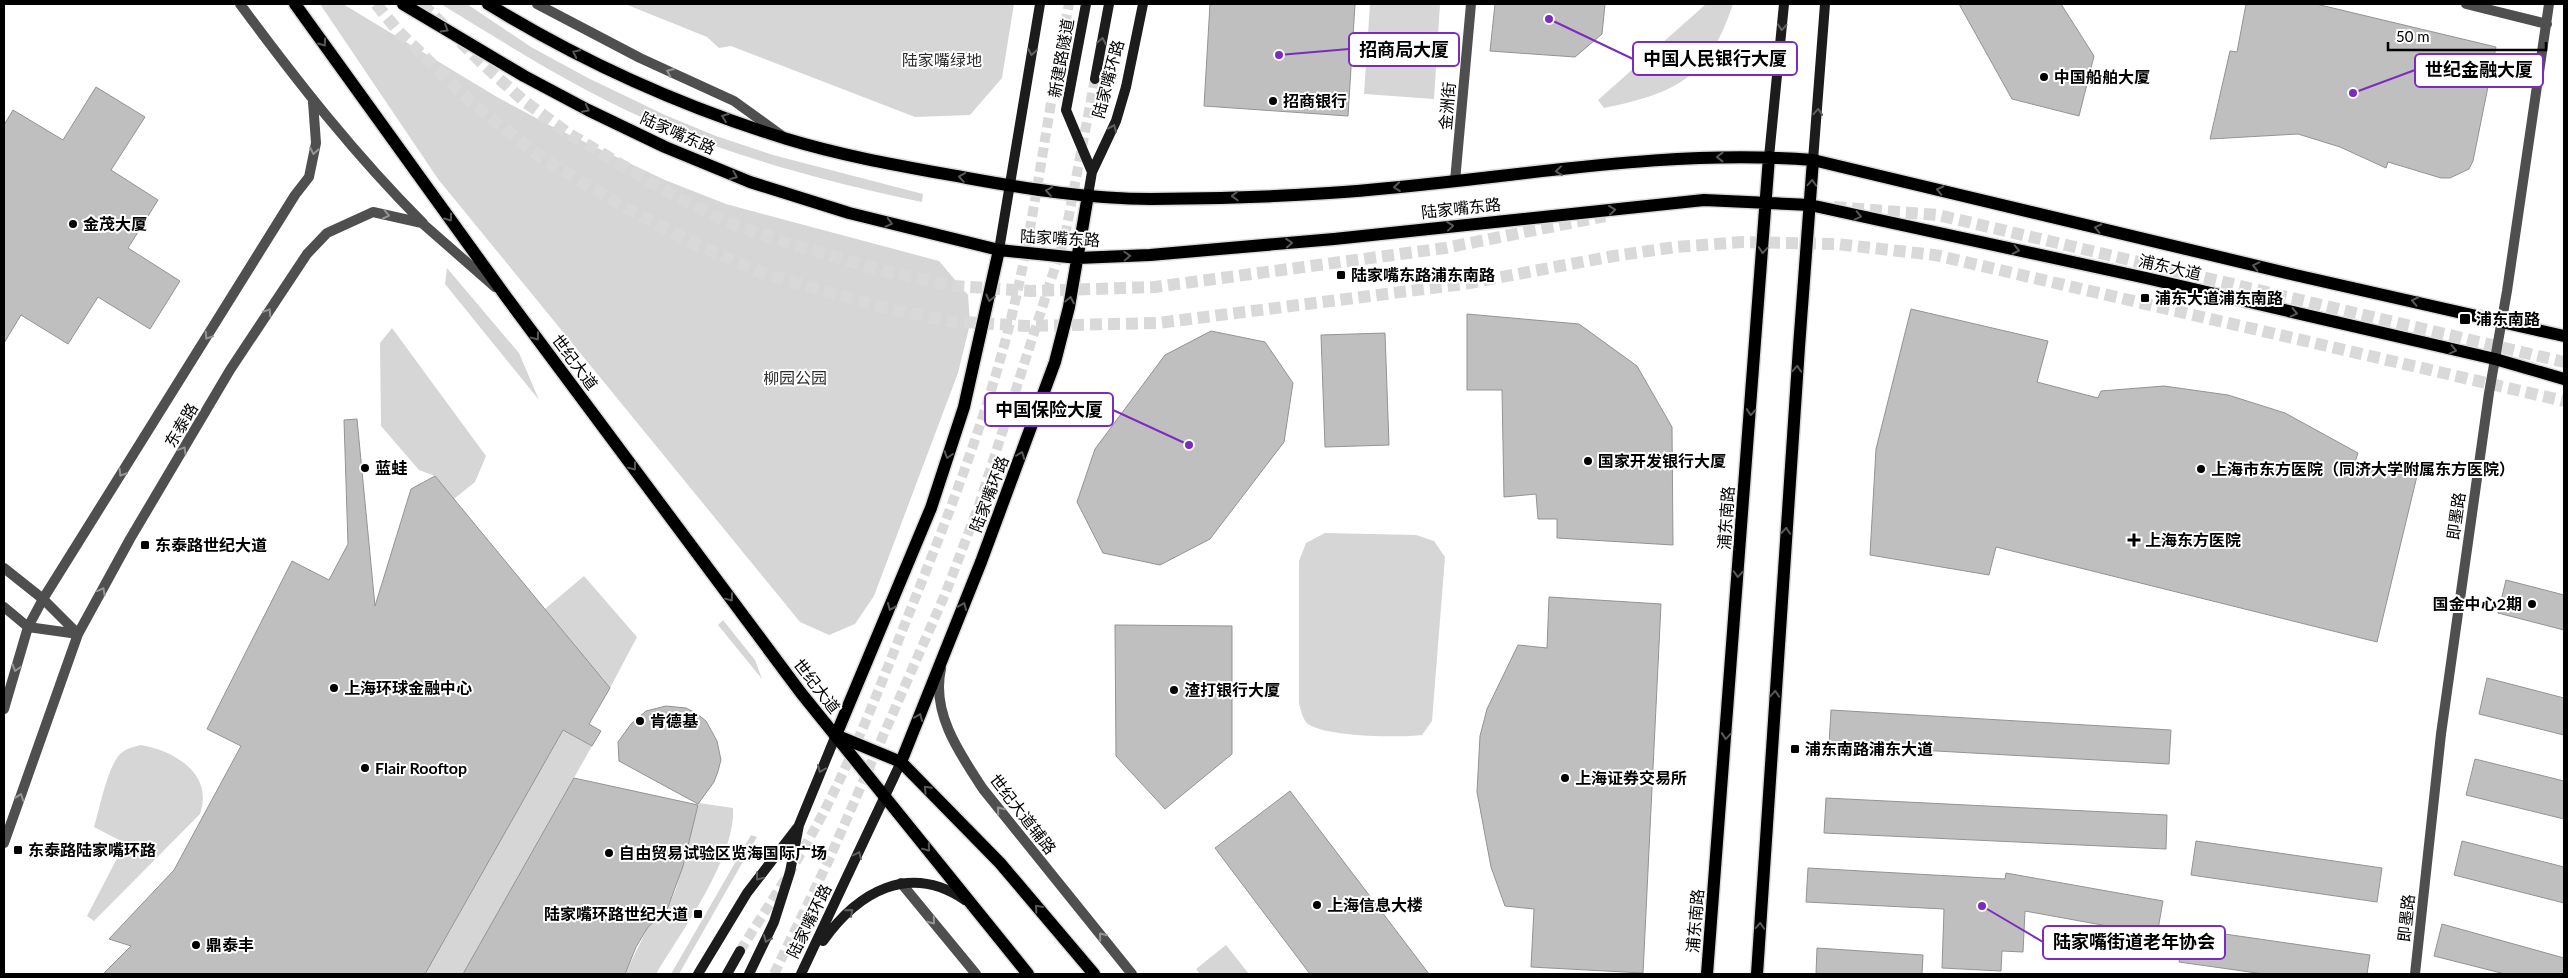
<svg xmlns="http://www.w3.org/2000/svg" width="2568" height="978" font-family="Lato,'Noto Sans SC',sans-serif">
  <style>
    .green { fill: #d6d6d6 }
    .building { fill: #bfbfbf; stroke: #939393 }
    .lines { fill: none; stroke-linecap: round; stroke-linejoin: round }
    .secondary-tunnel { stroke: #d9d9d9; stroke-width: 10; stroke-dasharray: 10 5; stroke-linecap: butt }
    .primary-tunnel { stroke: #d9d9d9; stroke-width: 12; stroke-dasharray: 12 6; stroke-linecap: butt }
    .primary-casing { stroke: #dbdbdb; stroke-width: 15 }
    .minor { stroke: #4f4f4f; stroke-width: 10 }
    .tertiary { stroke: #4f4f4f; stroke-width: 10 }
    .secondary { stroke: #1c1c1c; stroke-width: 10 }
    .primary { stroke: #000; stroke-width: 12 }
    .oneway { stroke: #606060 }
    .oneway2 { stroke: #595959 }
    .oneway3 { stroke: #959595 }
    .poi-dot { fill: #000; stroke: #fff; stroke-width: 2 }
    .labels { text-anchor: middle; stroke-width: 4; stroke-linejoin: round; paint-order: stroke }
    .street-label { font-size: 16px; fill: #000; stroke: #fff }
    .park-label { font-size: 16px; fill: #2d2d2d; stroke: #fff }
    .poi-label { font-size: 16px; font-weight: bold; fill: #000; stroke: #fff; text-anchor: start }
    .leader { fill: none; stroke: #7b2cbf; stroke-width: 2 }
    .callout-dot { fill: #7b2cbf; stroke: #fff; stroke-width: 2 }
    .callout { fill: #fff; stroke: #7b2cbf; stroke-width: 2 }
    .callout-label { font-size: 18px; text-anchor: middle; font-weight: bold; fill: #000 }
  </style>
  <rect width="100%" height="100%" fill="#fff"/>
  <path class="green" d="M320 4H343L497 97 551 126 665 180 726 204 939 261 968 295 970 324 958 373 874 596 855 624 829 635 800 622 438 179Z
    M441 4H467L531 47 588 78 665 115 716 136 773 155 923 194 922 202C836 184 749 161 667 128 588 96 514 49 441 4Z
    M625 4H1014L1002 78 970 115 915 117 731 46 719 48 707 37Z
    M1370 4H1440L1434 99 1364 94Z
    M1706 4H1733C1709 77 1677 93 1604 108L1598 100Z
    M447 268 519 353 539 400 445 284Z
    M392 328 486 456 475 482 454 499 435 476 419 470 381 426 380 343Z
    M1325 533 1416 535 1434 541 1445 557 1432 721 1422 735C1402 738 1318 737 1306 722 1302 717 1301 709 1299 704V561L1306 543Z
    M584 576 637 637 610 688 545 609Z
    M723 620 755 660 762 679 718 625Z
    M563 730 592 746 463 974H425Z
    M141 745C175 751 214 774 200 814L94 921 87 916 125 843 94 827C100 808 107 768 120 754 127 748 133 747 141 745Z
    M699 803 733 808C736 857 682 931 656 974H625L648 927 667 910 676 889Z
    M751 835 757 837 679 974H671Z
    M1226 945 1249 974H1200L1196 969Z"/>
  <path class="building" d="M1210 4H1355L1348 116 1204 106Z
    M1495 4H1605L1602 34 1575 57 1490 51Z
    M1959 4H2061L2094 56 2079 116 2012 99Z
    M2246 4H2316L2496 47 2473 161 2469 169 2450 178H2441L2388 162 2386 168 2340 147 2298 134 2210 139 2230 51 2237 52Z
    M96 87 145 117 111 170 158 200 128 248 180 281 150 329 98 297 68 344 21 315 4 343V125L13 110 63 140Z
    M1911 309 2048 341 2037 382 2098 398 2101 391 2164 386 2228 395 2285 413 2358 453 2355 462 2417 476 2377 642 1996 547 1989 575 1870 555 1876 449Z
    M1467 314 1579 324 1637 366 1672 427 1673 545 1557 538V519H1538L1536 494 1504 497 1502 390H1467Z
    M1211 331 1265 342 1293 383 1284 442 1210 539 1160 565 1103 553 1077 502 1095 449 1165 355Z
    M1385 333 1389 445 1325 447 1321 335Z
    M357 419 375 606 411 489 435 476 610 688 589 724 601 731 592 746 563 730 425 974H103L131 946 109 939 174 870 241 746 207 729 292 561 329 580 348 544 344 420Z
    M2506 580 2564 595V630L2498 613Z
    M1549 597 1661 604 1643 973 1531 967 1534 909 1505 906 1491 867 1477 792 1480 736 1487 709 1518 645 1547 648Z
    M1115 625 1232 626V754L1165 809 1116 756Z
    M2487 678 2564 698V735L2479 714Z
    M666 706 686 708 696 713 706 721 717 741 721 760 718 771 714 782 698 804 619 761 618 742 631 724 646 711Z
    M1831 710 2171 730 2169 764 1829 745Z
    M2475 759 2564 781V819L2466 795Z
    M574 778 698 805 683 866 667 910 648 927 636 947 625 974H463Z
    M1290 791 1429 974H1310L1215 848Z
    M1826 798 2167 815 2166 849 1824 833Z
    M2196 841 2382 868 2377 902 2191 875Z
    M2462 841 2564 867V903L2454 875Z
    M1808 868 2005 879 2006 873 2163 901 2157 935 2025 911 2023 952 2002 951 2001 971 1942 968 1944 909 1806 902Z
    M2442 924 2564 958V974H2505L2434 956Z
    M2183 928 2370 955 2367 974H2264L2179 962Z
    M1817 948 1923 955 1922 974H1816Z"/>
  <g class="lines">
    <path class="secondary-tunnel" d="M740 951C763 914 788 877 809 839 848 771 879 689 908 616 943 529 977 443 1002 353 1034 239 1045 120 1069 4
      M774 974 827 864 946 592 979 505 1065 236 1095 79"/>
    <path class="primary-tunnel" d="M376 4 399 32 471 102 542 158 619 204 697 245 765 274 878 306 948 321 1027 326 1158 323 1464 284 1614 256 1676 247 1742 242 1837 244 1935 255 2564 401
      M422 4 486 67 524 101 569 134 678 198 724 221 790 244 884 271 954 286 1031 291 1155 287 1445 248 1605 216
      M1834 207 1938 215 2564 362"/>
    <defs>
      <path id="primary" d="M295 4 507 298 801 693 1028 974
        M403 4 524 76 588 110 665 147 750 182 849 213 999 250 1078 258 1150 255 1334 239 1704 200 1810 205 2146 278 2495 359 2564 379
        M488 4C581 61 683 107 787 139 846 157 907 167 967 178 1028 189 1090 199 1151 199 1210 199 1270 197 1329 193 1489 183 1653 147 1813 160L2295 275 2564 336
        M836 735 931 508 964 407 999 250
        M838 736 901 762 1000 863 1094 974
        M901 762 981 562 1055 362 1069 307 1088 195
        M1707 974 1769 157
        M1757 974 1799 347 1813 160"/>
    </defs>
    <use href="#primary" class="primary-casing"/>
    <path class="minor" d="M2466 4 2547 24
      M1455 181 1471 4
      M941 669C931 713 960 754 983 789L1132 974
      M901 883 976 974
      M2415 974 2441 734 2489 393 2507 291 2549 4"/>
    <path class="tertiary" d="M240 4C297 81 355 155 423 223
      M537 4 640 58 734 101 781 135
      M4 568 43 599 78 634
      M4 607 28 627 78 634
      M4 709 28 627 43 599 295 195 309 177 316 143 313 102
      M4 843 78 634 130 539 230 370 307 254 327 233 373 212 422 223 495 287"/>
    <path class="secondary" d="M1086 4 1066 110 1092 172
      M1095 79 1109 4
      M1769 157 1784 4
      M1813 160 1825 4
      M1088 195 1092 172 1116 121 1126 87 1143 4
      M999 250 1040 4
      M823 941C858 892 909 862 965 900
      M698 974 747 893 797 828
      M727 974 740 951
      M749 974 774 922 790 872 799 825 836 735
      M801 974 901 762"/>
    <use href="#primary" class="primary"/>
  </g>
  <defs><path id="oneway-chevron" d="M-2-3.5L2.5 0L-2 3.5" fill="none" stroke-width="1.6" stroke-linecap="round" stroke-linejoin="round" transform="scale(1.25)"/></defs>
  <g class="oneway">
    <use href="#oneway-chevron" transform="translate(1782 27) rotate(94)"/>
    <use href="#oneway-chevron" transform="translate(1102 41) rotate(-79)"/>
    <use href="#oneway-chevron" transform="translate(1032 52) rotate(100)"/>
    <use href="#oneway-chevron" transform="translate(1818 112) rotate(-85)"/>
    <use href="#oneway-chevron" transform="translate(1113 128) rotate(-66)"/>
    <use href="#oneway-chevron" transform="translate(821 769) rotate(113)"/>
    <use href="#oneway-chevron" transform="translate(858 855) rotate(-65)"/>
    <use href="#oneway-chevron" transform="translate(759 877) rotate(128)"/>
    <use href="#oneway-chevron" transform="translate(850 912) rotate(-41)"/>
    <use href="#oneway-chevron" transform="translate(767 939) rotate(114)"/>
  </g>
  <g class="oneway2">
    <use href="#oneway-chevron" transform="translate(445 29) rotate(31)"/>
    <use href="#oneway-chevron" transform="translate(323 43) rotate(54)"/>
    <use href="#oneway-chevron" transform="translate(576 53) rotate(-154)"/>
    <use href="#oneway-chevron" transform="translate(586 109) rotate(27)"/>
    <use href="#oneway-chevron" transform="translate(725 117) rotate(-160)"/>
    <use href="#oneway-chevron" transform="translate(1720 157) rotate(-180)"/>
    <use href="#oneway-chevron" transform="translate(1559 171) rotate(174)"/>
    <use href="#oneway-chevron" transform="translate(734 176) rotate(23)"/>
    <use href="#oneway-chevron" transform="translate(962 177) rotate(-170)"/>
    <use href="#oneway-chevron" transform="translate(1812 183) rotate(-86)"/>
    <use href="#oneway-chevron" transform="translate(1397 187) rotate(175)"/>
    <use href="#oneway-chevron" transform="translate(1940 190) rotate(-167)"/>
    <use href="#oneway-chevron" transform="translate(1049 191) rotate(-172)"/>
    <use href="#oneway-chevron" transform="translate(1235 196) rotate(178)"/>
    <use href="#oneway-chevron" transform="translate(1612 210) rotate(-6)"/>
    <use href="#oneway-chevron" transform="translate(1858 216) rotate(13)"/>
    <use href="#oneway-chevron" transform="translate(449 218) rotate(54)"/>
    <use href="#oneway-chevron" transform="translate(889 223) rotate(15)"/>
    <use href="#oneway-chevron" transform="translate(1450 226) rotate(-6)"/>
    <use href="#oneway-chevron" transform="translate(2098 228) rotate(-167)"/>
    <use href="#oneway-chevron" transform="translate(1289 243) rotate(-5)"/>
    <use href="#oneway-chevron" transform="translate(1763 250) rotate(94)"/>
    <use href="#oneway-chevron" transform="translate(2016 250) rotate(12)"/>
    <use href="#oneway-chevron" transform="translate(1127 256) rotate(-3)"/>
    <use href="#oneway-chevron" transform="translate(2256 266) rotate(-167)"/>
    <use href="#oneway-chevron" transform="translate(990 298) rotate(103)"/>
    <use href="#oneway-chevron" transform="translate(1070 300) rotate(-79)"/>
    <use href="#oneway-chevron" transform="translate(2415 301) rotate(-168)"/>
    <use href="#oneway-chevron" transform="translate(2294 313) rotate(13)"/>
    <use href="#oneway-chevron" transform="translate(536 337) rotate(53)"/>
    <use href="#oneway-chevron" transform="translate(2453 350) rotate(13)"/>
    <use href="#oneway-chevron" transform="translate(1797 369) rotate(-86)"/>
    <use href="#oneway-chevron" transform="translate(1751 412) rotate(94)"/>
    <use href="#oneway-chevron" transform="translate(948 455) rotate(108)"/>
    <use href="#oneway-chevron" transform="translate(1021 455) rotate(-69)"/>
    <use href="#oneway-chevron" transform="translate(633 467) rotate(53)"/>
    <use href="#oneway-chevron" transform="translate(1786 531) rotate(-86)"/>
    <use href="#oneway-chevron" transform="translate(1738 574) rotate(94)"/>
    <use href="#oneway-chevron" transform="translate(730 598) rotate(53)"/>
    <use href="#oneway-chevron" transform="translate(963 606) rotate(-68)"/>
    <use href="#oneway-chevron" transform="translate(891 607) rotate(113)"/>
    <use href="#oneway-chevron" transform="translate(1775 694) rotate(-86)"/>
    <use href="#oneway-chevron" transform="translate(919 717) rotate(-68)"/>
    <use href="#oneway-chevron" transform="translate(1726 736) rotate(95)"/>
    <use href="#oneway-chevron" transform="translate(927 789) rotate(-134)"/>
    <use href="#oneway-chevron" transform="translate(927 848) rotate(51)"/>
    <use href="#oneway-chevron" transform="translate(1038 908) rotate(-131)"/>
    <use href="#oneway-chevron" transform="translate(1760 926) rotate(-86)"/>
  </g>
  <g class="oneway3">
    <use href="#oneway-chevron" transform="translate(670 72) rotate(-155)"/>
    <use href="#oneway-chevron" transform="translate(314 151) rotate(100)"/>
    <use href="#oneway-chevron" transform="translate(386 215) rotate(12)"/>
    <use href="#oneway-chevron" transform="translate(268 312) rotate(-57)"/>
    <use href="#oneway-chevron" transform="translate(208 336) rotate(123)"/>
    <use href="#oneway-chevron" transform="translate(183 450) rotate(-59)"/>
    <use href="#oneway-chevron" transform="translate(122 473) rotate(122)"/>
    <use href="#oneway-chevron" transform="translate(102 591) rotate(-61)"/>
    <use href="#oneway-chevron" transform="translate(16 668) rotate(107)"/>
    <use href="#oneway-chevron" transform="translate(20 797) rotate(-70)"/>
    <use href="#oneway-chevron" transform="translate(1000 810) rotate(-129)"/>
    <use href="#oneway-chevron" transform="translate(932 921) rotate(51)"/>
    <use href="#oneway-chevron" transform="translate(1102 936) rotate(-129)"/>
  </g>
  <g class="poi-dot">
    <circle cx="2044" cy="77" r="5"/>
    <circle cx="1273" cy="101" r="5"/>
    <circle cx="73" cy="224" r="5"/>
    <rect x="1336" y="270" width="10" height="10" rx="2.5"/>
    <rect x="2140" y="293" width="10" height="10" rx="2.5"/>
    <rect x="2459" y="313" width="12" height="12" rx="2.5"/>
    <circle cx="1588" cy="461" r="5"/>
    <circle cx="365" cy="468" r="5"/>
    <circle cx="2201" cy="469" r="5"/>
    <path d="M2131.5 532.5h5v5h5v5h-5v5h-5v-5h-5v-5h5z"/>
    <rect x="140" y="540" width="10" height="10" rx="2.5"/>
    <circle cx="2532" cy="604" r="5"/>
    <circle cx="334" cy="688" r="5"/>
    <circle cx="1174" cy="690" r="5"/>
    <circle cx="640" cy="721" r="5"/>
    <rect x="1790" y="744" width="10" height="10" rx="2.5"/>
    <circle cx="365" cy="768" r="5"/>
    <circle cx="1565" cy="778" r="5"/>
    <rect x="13" y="845" width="10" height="10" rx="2.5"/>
    <circle cx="609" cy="853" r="5"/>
    <circle cx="1317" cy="905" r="5"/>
    <rect x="693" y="909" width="10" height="10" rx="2.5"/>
    <circle cx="196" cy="945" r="5"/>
  </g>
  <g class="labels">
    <g class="street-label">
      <text transform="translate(1061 58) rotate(-80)" y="6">新建路隧道</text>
      <text transform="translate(1108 79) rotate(-75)" y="6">陆家嘴环路</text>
      <text transform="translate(1447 106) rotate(-85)" y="6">金洲街</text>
      <text transform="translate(678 133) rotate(24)" y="6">陆家嘴东路</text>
      <text transform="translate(1461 208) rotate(-6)" y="6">陆家嘴东路</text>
      <text transform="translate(1060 238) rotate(3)" y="6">陆家嘴东路</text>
      <text transform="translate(2170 267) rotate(13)" y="6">浦东大道</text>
      <text transform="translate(575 362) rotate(53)" y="6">世纪大道</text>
      <text transform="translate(181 425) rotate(-59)" y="6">东泰路</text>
      <text transform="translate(989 494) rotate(-69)" y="6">陆家嘴环路</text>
      <text transform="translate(2456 516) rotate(-82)" y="6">即墨路</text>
      <text transform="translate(1726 518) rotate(-86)" y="6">浦东南路</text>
      <text transform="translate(817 686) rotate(52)" y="6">世纪大道</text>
      <text transform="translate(1023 814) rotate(52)" y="6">世纪大道辅路</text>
      <text transform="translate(2406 918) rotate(-84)" y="6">即墨路</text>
      <text transform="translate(809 921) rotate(-64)" y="6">陆家嘴环路</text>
      <text transform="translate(1695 921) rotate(-85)" y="6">浦东南路</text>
    </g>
    <g class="park-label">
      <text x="942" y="66">陆家嘴绿地</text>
      <text x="795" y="384">柳园公园</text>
    </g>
    <g class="poi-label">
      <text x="2054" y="83">中国船舶大厦</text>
      <text x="1283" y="107">招商银行</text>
      <text x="83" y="230">金茂大厦</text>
      <text x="1351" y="281">陆家嘴东路浦东南路</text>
      <text x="2155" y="304">浦东大道浦东南路</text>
      <text x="2476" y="325">浦东南路</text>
      <text x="1598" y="467">国家开发银行大厦</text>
      <text x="375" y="474">蓝蛙</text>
      <text x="2211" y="475">上海市东方医院（同济大学附属东方医院）</text>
      <text x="2145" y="546">上海东方医院</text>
      <text x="155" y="551">东泰路世纪大道</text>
      <text x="2522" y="610" text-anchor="end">国金中心2期</text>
      <text x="344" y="694">上海环球金融中心</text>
      <text x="1184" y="696">渣打银行大厦</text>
      <text x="650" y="727">肯德基</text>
      <text x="1805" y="755">浦东南路浦东大道</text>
      <text x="375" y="774">Flair Rooftop</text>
      <text x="1575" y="784">上海证券交易所</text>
      <text x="28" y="856">东泰路陆家嘴环路</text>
      <text x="619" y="859">自由贸易试验区览海国际广场</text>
      <text x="1327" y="911">上海信息大楼</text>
      <text x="688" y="920" text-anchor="end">陆家嘴环路世纪大道</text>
      <text x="206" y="951">鼎泰丰</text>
    </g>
  </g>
  <path class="leader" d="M1279 55L1349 49M1549 19L1633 59M2353 93L2415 70M1189 445L1113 410M1982 906L2043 942"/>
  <g class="callout-dot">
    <circle cx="1279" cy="55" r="5"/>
    <circle cx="1549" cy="19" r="5"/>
    <circle cx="2353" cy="93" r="5"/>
    <circle cx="1189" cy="445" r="5"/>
    <circle cx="1982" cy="906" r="5"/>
  </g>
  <g class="callout">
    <rect x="1349" y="33" width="110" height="33" rx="5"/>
    <rect x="1633" y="42" width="164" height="33" rx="5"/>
    <rect x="2415" y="54" width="128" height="33" rx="5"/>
    <rect x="985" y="393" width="128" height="33" rx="5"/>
    <rect x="2043" y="926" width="182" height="33" rx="5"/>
  </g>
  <g class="callout-label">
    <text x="1404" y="56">招商局大厦</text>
    <text x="1715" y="65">中国人民银行大厦</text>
    <text x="2479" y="76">世纪金融大厦</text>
    <text x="1049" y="416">中国保险大厦</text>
    <text x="2134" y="948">陆家嘴街道老年协会</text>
  </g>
  <rect width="2568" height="978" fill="none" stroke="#000000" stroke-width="10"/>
  <path d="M2388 42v8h158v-8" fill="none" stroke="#000000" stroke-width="2.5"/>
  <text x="2396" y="42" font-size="15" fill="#000000" stroke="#ffffff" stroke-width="4" paint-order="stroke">50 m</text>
</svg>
